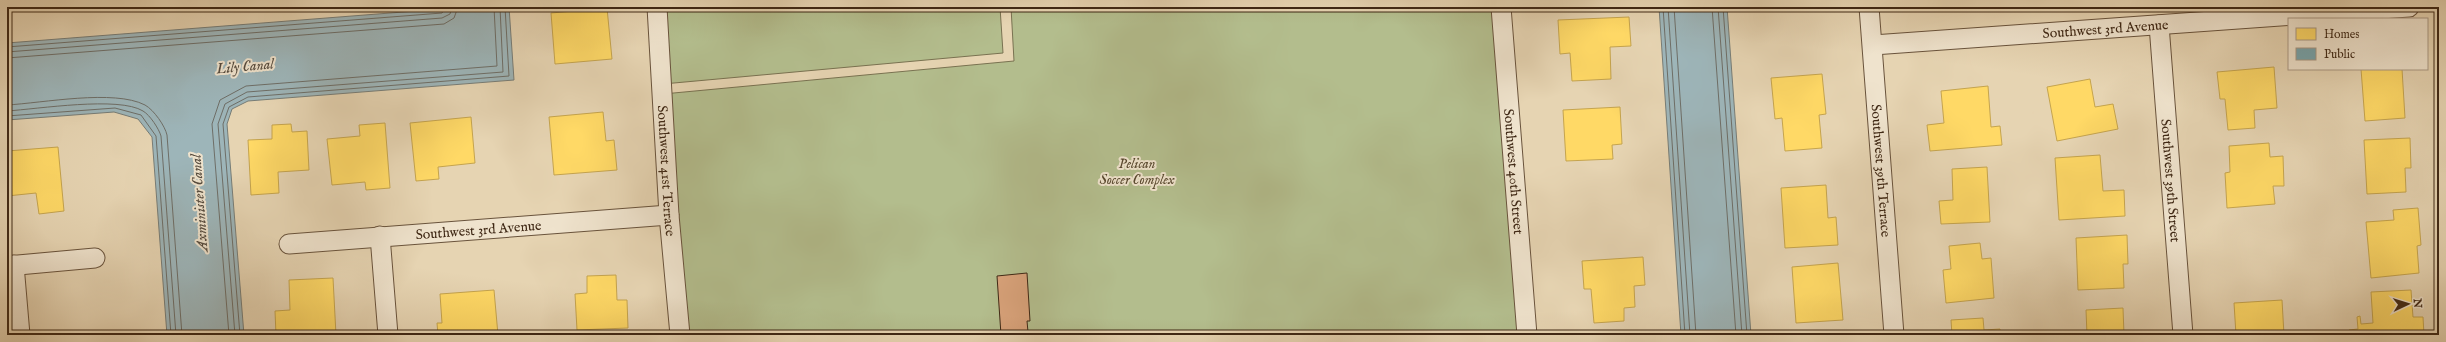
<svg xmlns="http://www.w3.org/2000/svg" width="2446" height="342" font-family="'IM FELL English',serif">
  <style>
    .green { fill: #b3bd8d; stroke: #797251 }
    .water { fill: #9db5b9; stroke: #777d77 }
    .homes { fill: #ffd966; stroke: #c5a44e }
    .public { fill: #76a5af; stroke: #668081 }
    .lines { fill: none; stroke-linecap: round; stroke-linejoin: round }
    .shore { stroke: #6e6e67; stroke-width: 1 }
    .building { fill: #d7a179; stroke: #3f2815 }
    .minor-casing { stroke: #69533c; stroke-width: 21 }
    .minor { stroke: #efe3cd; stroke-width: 19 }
    .labels { text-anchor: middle; stroke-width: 4; stroke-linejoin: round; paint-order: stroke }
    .street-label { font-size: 14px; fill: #3f2815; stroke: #efe3cd }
    .park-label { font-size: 14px; font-style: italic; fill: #56462d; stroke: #efe3cd }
    .water-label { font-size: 15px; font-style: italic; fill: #564b3e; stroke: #efe3cd }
  </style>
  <rect width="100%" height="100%" fill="#e6d4b2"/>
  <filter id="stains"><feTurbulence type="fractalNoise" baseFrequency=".005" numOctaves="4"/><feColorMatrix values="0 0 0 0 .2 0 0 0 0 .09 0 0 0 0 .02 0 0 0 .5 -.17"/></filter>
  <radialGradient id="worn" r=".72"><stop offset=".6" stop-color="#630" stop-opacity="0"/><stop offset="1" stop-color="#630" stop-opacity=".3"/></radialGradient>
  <path class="green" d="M658 7H1000L1003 53 663 84Z
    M1011 7H1501L1527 335H680L663 94 1014 61Z"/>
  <path class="water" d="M467 7H509L514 80 248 101 232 109 227 124 244 335H167L152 137 138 119 114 112 7 120V43Z
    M1659 7H1727L1751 335H1681Z"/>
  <path class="homes" d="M607 8 612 59 555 64 551 13Z
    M1629 17 1631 46 1610 47 1611 79 1572 81 1570 53 1560 54 1558 20Z
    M2274 67 2277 108 2254 110 2255 128 2228 130 2225 99H2220L2217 72Z
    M2361 69H2402L2405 118 2365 121Z
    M1822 74 1826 114 1819 115 1822 148 1785 151 1782 118 1775 119 1771 78Z
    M2090 79 2095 107 2113 104 2118 129 2057 141 2047 87Z
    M1988 86 1991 127 2000 126 2002 145 1930 151 1927 125 1944 123 1941 91Z
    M1620 107 1622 144 1612 145 1613 159 1566 161 1563 110Z
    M603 112 606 141 614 140 617 170 554 175 549 117Z
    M471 117 475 163 438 167 439 179 416 181 410 123Z
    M385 123 390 188 366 190 365 182 332 185 327 139 360 136 359 125Z
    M291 124 292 132 307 131 309 170 278 172 279 193 251 195 248 140 272 139V125Z
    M2410 138 2411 168H2405L2406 192 2367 194 2364 140Z
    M2269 143 2270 157 2283 156 2284 186H2273L2275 204 2227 208 2225 173 2230 172 2229 146Z
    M58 147 64 211 39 214 36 193 7 196V151Z
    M2100 155 2103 191 2124 190 2125 216 2059 220 2055 158Z
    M1987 167 1990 222 1941 224 1939 201 1953 200 1952 169Z
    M1826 185 1828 218 1836 217 1838 245 1785 248 1781 188Z
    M2418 208 2421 245 2417 246 2419 273 2371 278 2366 222 2394 220 2393 210Z
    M2127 235 2128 264H2123L2124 288 2078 290 2076 238Z
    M1980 243 1982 259 1991 258 1994 298 1946 303 1943 270 1951 269 1949 246Z
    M1643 257 1645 285 1634 286 1635 307 1624 308V321L1594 323 1591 289H1584L1582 261Z
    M1838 263 1843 320 1796 323 1792 267Z
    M616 275 617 300H627L628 328 577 330 575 294 587 293V276Z
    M333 278 336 335H276L275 311 290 310 289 280Z
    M494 290 498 335H438L437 323H442L440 294Z
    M2411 290 2413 317H2423L2424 335H2349V330L2358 329 2357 317 2360 316 2361 324 2373 323 2371 292Z
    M2282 300 2284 335H2236L2234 303Z
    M2123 308 2124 335H2087L2086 310Z
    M1983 318 1984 330 2000 329V335H1952L1951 320Z"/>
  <path class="public" d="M898 7H936L899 10Z"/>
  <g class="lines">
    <path class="shore" d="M1663 7 1685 335
      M1668 7 1690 335
      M1674 7 1696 335
      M1712 7 1736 335
      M1718 7 1742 335
      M1723 7 1747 335
      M7 47 442 13 446 7
      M7 52 442 18 450 14 452 7
      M7 58 444 24 454 18 458 7
      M7 105C43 103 114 89 145 105 154 110 165 126 167 135L182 335
      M7 111C38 109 119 96 143 111 150 115 159 129 161 136L176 335
      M7 116 115 108 141 115 156 136 171 335
      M229 335 212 124 220 100 246 86 497 66 494 7
      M235 335 218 124 225 104 247 92 503 72 500 7
      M240 335 223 124 229 107 248 97 509 76 505 7"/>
  </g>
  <path class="building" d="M1027 273 1030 321H1027L1028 332H1031V335H1001L997 276Z"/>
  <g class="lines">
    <defs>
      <g id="minor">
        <path id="s1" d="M657 7 669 215 680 335"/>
        <path id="s2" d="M1501 7 1527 335"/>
        <path id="s3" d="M1869 7 1894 335"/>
        <path id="s4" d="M2159 25 2183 335"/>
        <path id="s5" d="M1873 45 2409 7"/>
        <path d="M380 236 388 335"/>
        <path id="s6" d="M289 244 669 215"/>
        <path d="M14 265 20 335"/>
        <path d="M7 266 95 258"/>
      </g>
    </defs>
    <use href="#minor" class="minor-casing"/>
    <use href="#minor" class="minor"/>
  </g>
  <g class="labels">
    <g class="street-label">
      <text dy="5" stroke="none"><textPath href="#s5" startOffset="233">Southwest 3rd Avenue</textPath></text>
      <text dy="5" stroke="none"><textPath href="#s1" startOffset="164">Southwest 41st Terrace</textPath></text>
      <text dy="5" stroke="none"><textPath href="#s2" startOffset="165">Southwest 40th Street</textPath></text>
      <text dy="5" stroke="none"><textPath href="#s3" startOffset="164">Southwest 39th Terrace</textPath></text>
      <text dy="5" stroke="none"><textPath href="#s4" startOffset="156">Southwest 39th Street</textPath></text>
      <text dy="5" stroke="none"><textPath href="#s6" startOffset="190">Southwest 3rd Avenue</textPath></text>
    </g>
    <g class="park-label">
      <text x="1137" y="168">Pelican<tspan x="1137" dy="16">Soccer Complex</tspan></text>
    </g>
    <g class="water-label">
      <text transform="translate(245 66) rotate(-5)" y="5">Lily Canal</text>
      <text transform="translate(199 203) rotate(-94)" y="5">Axminister Canal</text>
    </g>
  </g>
  <rect width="2446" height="342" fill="none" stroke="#e6d4b2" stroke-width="24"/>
  <rect x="8" y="8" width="2430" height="326" fill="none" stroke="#3f2815" stroke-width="2"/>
  <rect x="12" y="12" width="2422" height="318" fill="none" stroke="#3f2815"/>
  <rect x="2288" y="18" width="140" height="52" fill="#efe3cd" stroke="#a99883"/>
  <rect x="2296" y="28" width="20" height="12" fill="#ffd966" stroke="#a99883"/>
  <text x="2324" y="38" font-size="12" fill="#3f2815">Homes</text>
  <rect x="2296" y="48" width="20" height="12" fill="#76a5af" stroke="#a99883"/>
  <text x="2324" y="58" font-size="12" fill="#3f2815">Public</text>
  <g transform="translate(2408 304) rotate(86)" stroke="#efe3cd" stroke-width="3" paint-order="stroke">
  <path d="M0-3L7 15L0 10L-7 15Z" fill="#3f2815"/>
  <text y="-6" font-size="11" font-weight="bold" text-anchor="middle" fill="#3f2815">N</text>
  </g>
  <rect width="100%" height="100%" filter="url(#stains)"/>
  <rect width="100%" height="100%" fill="url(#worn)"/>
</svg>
